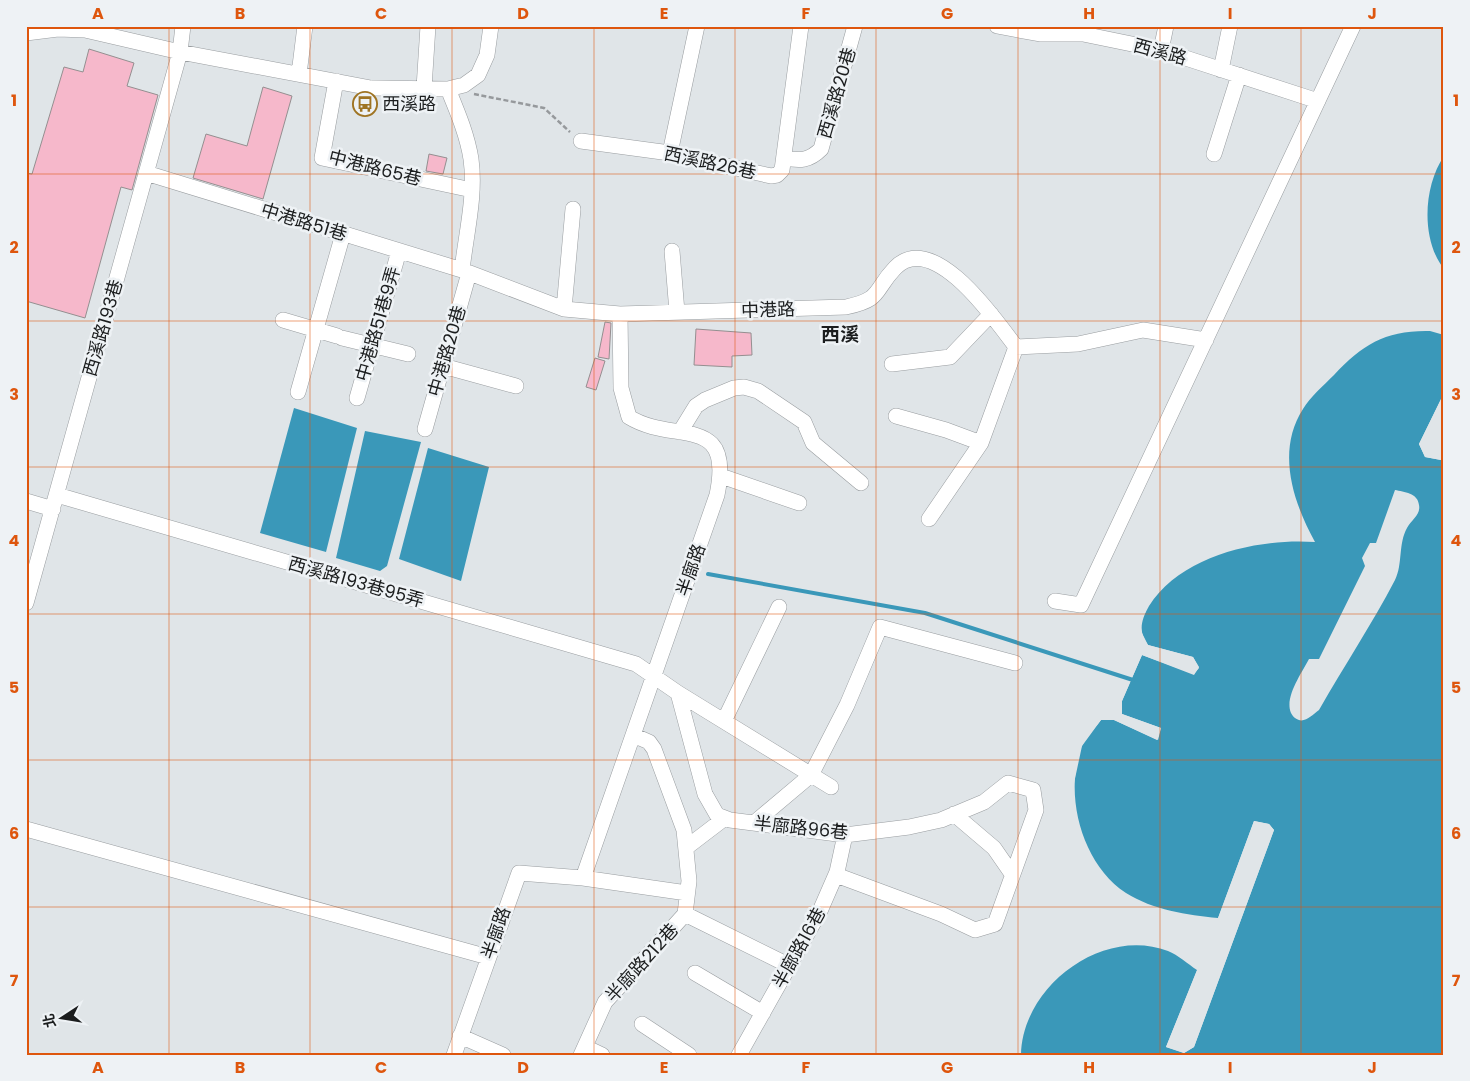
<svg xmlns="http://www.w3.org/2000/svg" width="1470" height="1081" font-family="Poppins,'Noto Sans TC',sans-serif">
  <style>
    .water { fill: #3a98b9; fill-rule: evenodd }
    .pier { fill: #e0e5e8 }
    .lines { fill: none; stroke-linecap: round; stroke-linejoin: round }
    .stream { stroke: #3a98b9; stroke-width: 4 }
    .building { fill: #f6b8cb; stroke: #948f90 }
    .minor-casing { stroke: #999da0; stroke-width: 16 }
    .path { stroke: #96999c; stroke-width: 2.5; stroke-dasharray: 5 2.5; stroke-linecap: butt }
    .minor { stroke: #fff; stroke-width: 15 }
    .grid { fill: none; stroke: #de560d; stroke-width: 1; stroke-opacity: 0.55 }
    .labels { text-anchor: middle; stroke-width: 5; stroke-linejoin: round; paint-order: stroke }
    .street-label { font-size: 18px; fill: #1b1d1e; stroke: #eef2f5 }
    .poi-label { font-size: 18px; fill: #1b1d1e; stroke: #eef2f5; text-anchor: start }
    .neighbourhood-label { font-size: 19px; font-weight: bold; fill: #1b1d1e; stroke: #eef2f5 }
    .neatline { fill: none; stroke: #de560d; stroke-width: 2 }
    .grid-label { font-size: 16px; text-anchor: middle; font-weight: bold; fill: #de560d }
  </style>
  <rect width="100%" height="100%" fill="#e0e5e8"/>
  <path class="water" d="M1444 156V269C1421 240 1423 187 1444 156Z
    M1430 331 1444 335V393L1419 444 1425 457 1441 460 1444 455V1055H1021C1022 986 1103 926 1168 951 1178 955 1188 964 1197 970L1166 1047 1184 1053 1194 1047 1274 830 1269 824 1254 821 1218 918C1187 915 1153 910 1126 893 1082 864 1064 796 1081 748 1085 738 1094 729 1101 720H1114L1157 740 1161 728 1122 714V701L1142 655 1194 674 1199 668 1193 657 1148 645C1138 632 1141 620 1149 606 1181 555 1259 538 1315 542 1293 502 1276 451 1303 409 1311 396 1323 386 1334 375 1363 344 1386 330 1430 331ZM1395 490C1404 492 1418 493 1419 505 1421 515 1411 520 1407 528 1398 544 1403 564 1395 580 1372 624 1344 666 1319 710 1312 715 1304 725 1295 718 1279 704 1302 673 1309 659H1319L1365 566 1362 558 1370 543H1376Z
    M294 408 357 428 326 552 260 533Z
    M365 431 421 442 387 566 380 571 336 558Z
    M428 448 489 467 461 581 399 559Z"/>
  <path class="pier" d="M1444 393V398L1422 444 1427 454 1440 457 1444 452 1441 460 1425 457 1419 444Z
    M1144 610 1146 611 1141 621V631L1148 645 1193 657 1199 667 1194 675 1142 655 1122 701V714L1161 728 1158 740 1114 720H1101L1082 746 1073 788 1074 769 1080 745 1099 718H1115L1156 736 1158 729 1120 715V700L1140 653 1193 672 1196 667 1192 659 1146 647 1138 631 1139 620Z
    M1254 821 1269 824 1274 830 1194 1047 1184 1053 1166 1047 1198 968 1200 971 1170 1045 1184 1050 1192 1046 1271 830 1268 826 1255 823 1220 919 1217 921Z"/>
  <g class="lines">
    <path class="stream" d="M708 574 925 613 1133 680"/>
  </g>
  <path class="building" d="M89 49 134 63 127 86 158 95 132 190 121 187 85 318 26 301V173L32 174 64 67 83 72Z
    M263 87 292 96 263 199 193 178 206 134 247 146Z
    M429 154 447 158 443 174 426 171Z
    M605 322 611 323 609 359 598 357Z
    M696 329 751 333 752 355 732 356V367L694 365Z
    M595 358 605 361 596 390 586 387Z"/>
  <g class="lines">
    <defs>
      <path id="minor" d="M997 26 1040 34H1083L1161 50 1318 101
        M26 33 58 29 85 30 180 52 371 88 448 89 464 85 478 75 487 55 491 26
        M1161 50 1166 26
        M1221 70 1230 26
        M299 74 305 26
        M336 81 322 158 472 190
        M424 88 428 26
        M448 89C457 111 467 134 471 159 476 195 466 234 462 270
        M581 141 670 153 771 176 777 175 782 170 801 26
        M670 153 697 26
        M1214 154 1239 75
        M784 158C800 161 809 161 821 149L855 26
        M146 173 462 270 564 309 620 314 846 307C883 299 873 291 895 268 933 228 997 322 1016 347L981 443 929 519
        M672 251 677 312
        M564 309 573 209
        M283 320 337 336
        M342 338 408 354
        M1016 347 1078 344 1143 330 1206 340
        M892 364 950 357 991 314
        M443 366 516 386
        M298 392 343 234
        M357 398 399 251
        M896 416 946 430 981 443
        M425 429 469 273
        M680 432 696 406 705 400 734 388 744 387 758 391 804 422 813 443 861 483
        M721 476 799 503
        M57 495 636 664 678 693 831 787
        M26 501 53 509
        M1055 601 1081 605 1353 26
        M26 603 180 52 183 26
        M678 693 705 794 717 815 730 820 845 835 909 827 941 820 984 802 1008 783 1033 790 1036 810 995 924 975 930 941 914 836 875
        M724 721 779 607
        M954 814 994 848 1012 874
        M754 823 811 775 847 705 880 627 1015 663
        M26 829 488 957
        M687 847 725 818
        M583 878 717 495C734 412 674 445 629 417L621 388 620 314
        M685 914 790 966
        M695 973 763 1013
        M642 1024 689 1055
        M460 1036 503 1055
        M585 1047 602 1055
        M454 1055 519 873 583 878 687 893
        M581 1055 605 1002 685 914 689 881 684 830 654 749 649 742 633 735
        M739 1055 820 911 837 872 845 835"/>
    </defs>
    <use href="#minor" class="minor-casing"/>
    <path class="path" d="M474 94 544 108 570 132"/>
    <use href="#minor" class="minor"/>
  </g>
  <path class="grid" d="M169 26V1055M310 26V1055M452 26V1055M594 26V1055M735 26V1055M876 26V1055M1018 26V1055M1160 26V1055M1301 26V1055M26 174H1444M26 321H1444M26 467H1444M26 614H1444M26 760H1444M26 907H1444"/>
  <defs>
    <symbol id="bus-ring" viewBox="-11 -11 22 22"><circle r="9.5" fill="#eef2f5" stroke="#9f7423" stroke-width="1.5"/><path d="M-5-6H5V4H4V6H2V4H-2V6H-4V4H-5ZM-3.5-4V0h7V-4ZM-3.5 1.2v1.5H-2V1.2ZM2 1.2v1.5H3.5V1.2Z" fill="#9f7423"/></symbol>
  </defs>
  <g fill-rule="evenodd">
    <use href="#bus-ring" x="351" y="90" width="28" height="28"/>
  </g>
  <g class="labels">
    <g class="street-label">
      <text transform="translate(1160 52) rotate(15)" y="6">西溪路</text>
      <text transform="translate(837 93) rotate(-74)" y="6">西溪路20巷</text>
      <text transform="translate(710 163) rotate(12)" y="6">西溪路26巷</text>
      <text transform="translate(375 168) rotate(14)" y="6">中港路65巷</text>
      <text transform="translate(304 222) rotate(17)" y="6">中港路51巷</text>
      <text transform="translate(768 310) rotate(-2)" y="6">中港路</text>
      <text transform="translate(378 324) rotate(-74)" y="6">中港路51巷9弄</text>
      <text transform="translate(103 328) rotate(-74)" y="6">西溪路193巷</text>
      <text transform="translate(447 351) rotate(-74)" y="6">中港路20巷</text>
      <text transform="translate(691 570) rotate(-71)" y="6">半廍路</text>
      <text transform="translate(356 582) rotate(16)" y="6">西溪路193巷95弄</text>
      <text transform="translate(801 828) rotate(6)" y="6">半廍路96巷</text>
      <text transform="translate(496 933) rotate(-71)" y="6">半廍路</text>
      <text transform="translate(799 948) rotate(-61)" y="6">半廍路16巷</text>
      <text transform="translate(642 963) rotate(-48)" y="6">半廍路212巷</text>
    </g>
    <g class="poi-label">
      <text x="382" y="110">西溪路</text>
    </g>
    <g class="neighbourhood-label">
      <text x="840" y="341">西溪</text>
    </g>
  </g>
  <rect width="1470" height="1081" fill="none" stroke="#eef2f5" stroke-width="55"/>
  <g transform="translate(62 1018) rotate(258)" stroke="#eef2f5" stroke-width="4" paint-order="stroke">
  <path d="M0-4L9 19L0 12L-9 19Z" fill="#1b1d1e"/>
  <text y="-8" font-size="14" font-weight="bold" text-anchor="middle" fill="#1b1d1e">北</text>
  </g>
  <rect x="28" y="28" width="1414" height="1026" class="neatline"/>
  <g class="grid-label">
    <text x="98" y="19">A</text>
    <text x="240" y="19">B</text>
    <text x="381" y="19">C</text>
    <text x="523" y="19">D</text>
    <text x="664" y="19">E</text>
    <text x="806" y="19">F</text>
    <text x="947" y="19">G</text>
    <text x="1089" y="19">H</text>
    <text x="1230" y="19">I</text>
    <text x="1372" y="19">J</text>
    <text x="14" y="106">1</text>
    <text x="1456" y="106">1</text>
    <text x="14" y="253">2</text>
    <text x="1456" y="253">2</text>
    <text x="14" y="400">3</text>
    <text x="1456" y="400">3</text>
    <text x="14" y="546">4</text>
    <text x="1456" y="546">4</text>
    <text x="14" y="693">5</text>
    <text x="1456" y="693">5</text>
    <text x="14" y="839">6</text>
    <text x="1456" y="839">6</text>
    <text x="14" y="986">7</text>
    <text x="1456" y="986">7</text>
    <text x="98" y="1073">A</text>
    <text x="240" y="1073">B</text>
    <text x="381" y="1073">C</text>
    <text x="523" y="1073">D</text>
    <text x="664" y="1073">E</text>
    <text x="806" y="1073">F</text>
    <text x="947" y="1073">G</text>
    <text x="1089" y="1073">H</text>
    <text x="1230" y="1073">I</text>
    <text x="1372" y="1073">J</text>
  </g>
</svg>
